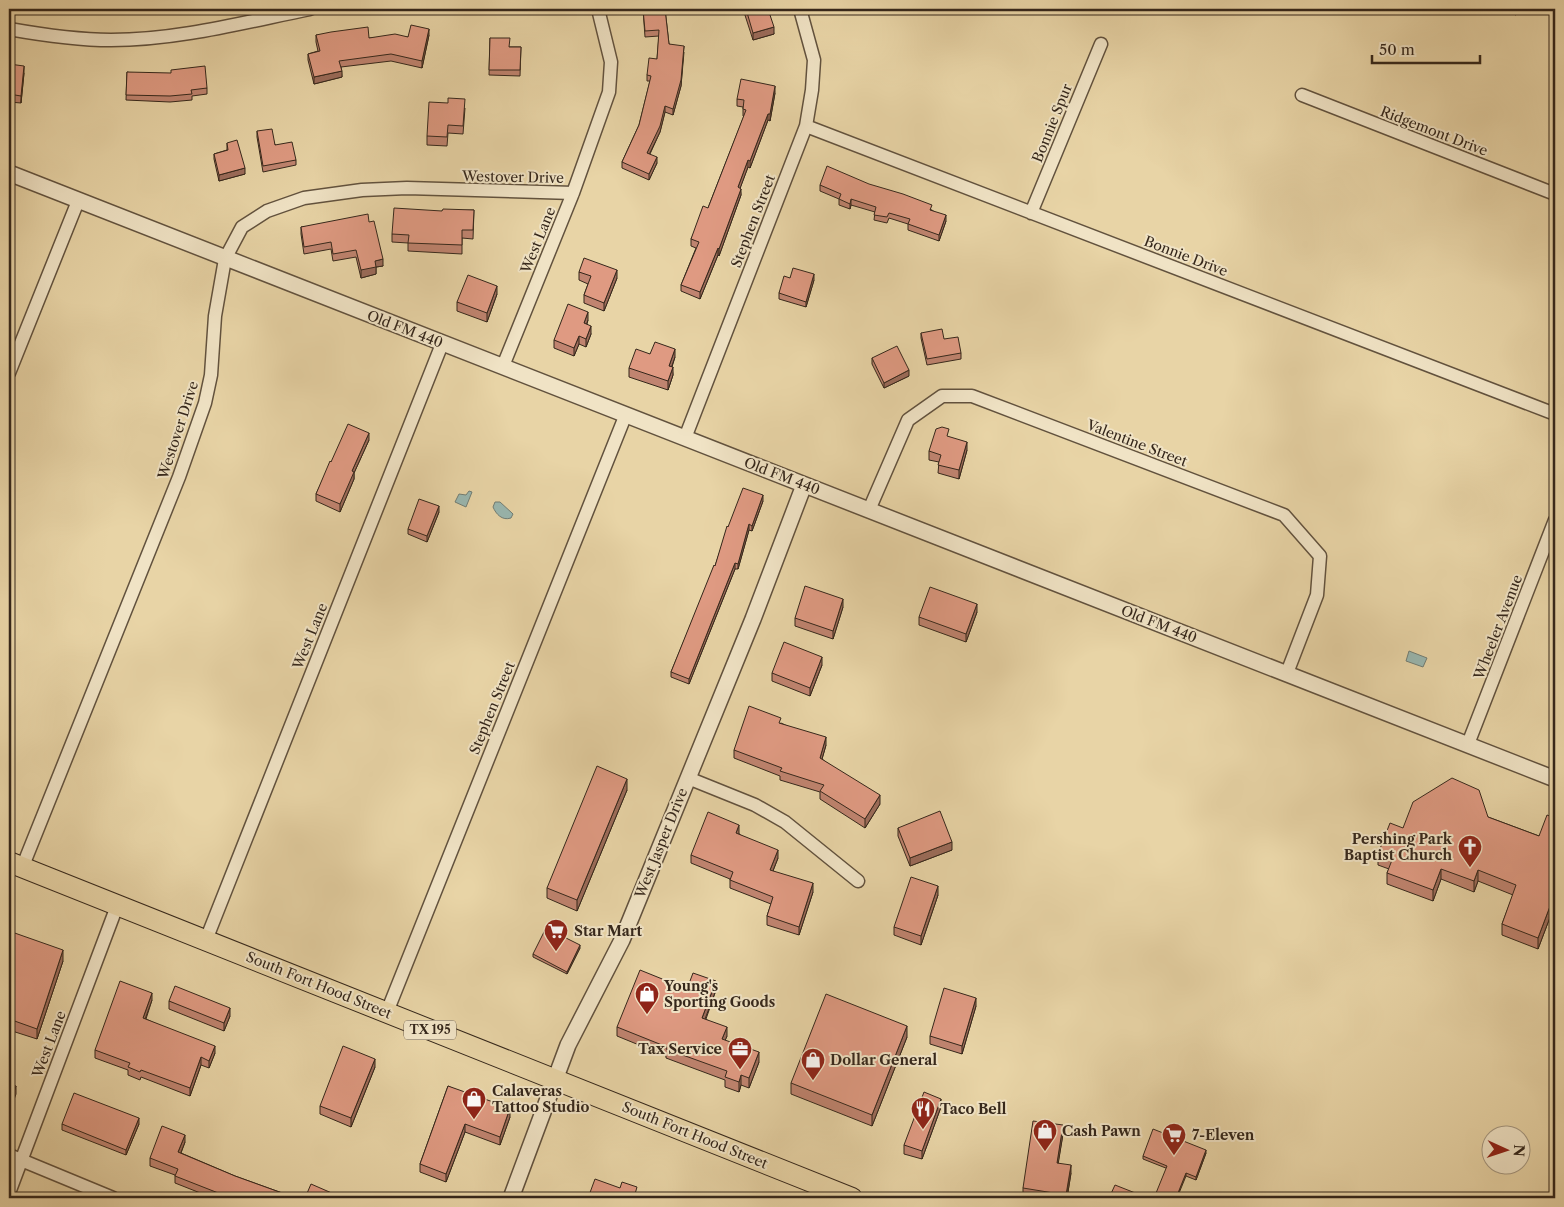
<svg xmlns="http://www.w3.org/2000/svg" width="1564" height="1207" font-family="'Libre Caslon Text',serif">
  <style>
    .water { fill: #99b7b0; stroke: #717d74 }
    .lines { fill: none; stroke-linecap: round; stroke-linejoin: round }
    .minor-casing { stroke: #62523e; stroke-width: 15 }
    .tertiary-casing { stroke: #62523e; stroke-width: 18 }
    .trunk-casing { stroke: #35271b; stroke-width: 22 }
    .minor { stroke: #f0e3c5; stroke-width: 12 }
    .tertiary { stroke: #f0e3c5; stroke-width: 15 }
    .trunk { stroke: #e8d4a6; stroke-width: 20 }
    .wall { fill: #c08470; stroke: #35271b }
    .shaded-wall { fill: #9c6c5b; stroke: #35271b }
    .building { fill: #df9a82; stroke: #35271b }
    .labels { text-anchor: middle; stroke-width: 4; stroke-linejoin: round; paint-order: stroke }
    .shield { fill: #f0e3c5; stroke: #6d5f4e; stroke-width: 1 }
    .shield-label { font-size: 12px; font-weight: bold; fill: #35271b }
    .street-label { font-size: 14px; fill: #35271b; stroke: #f0e3c5 }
    .poi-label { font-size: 14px; font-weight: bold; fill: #35271b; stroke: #f0e3c5; text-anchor: start }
  </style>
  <rect width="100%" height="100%" fill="#e8d4a6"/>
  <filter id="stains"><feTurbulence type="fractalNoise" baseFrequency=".004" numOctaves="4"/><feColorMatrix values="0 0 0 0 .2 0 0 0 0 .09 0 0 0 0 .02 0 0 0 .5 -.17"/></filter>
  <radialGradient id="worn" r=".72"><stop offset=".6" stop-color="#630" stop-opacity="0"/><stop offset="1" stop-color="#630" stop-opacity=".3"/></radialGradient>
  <path class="water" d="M469 491 472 492 466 507 455 502 459 494 466 495Z
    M495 502H500L512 513 513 514 511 518C502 521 496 514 493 507Z
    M1409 651 1427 658 1423 667 1406 661Z"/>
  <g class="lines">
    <defs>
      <path id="minor" d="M9 29C43 35 77 40 111 40 178 40 245 22 310 9
        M1302 95 1555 194
        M806 126 1555 414
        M1031 213 1101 44
        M503 366 573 193 609 92 611 62 598 9
        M9 373 78 201
        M685 438 806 126 812 90 814 60 800 9
        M869 510 908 420 942 396H972L1284 515 1320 556 1317 595 1287 673
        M1468 744 1555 520
        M688 778 755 805 785 822 858 881
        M22 868 179 477 205 403 211 375 215 316 225 259 242 227 267 211 304 198 362 190 407 188 573 193
        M206 940 442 344
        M387 1012 626 414
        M9 1155 113 1198
        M9 1193 117 906"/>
      <path id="tertiary" d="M9 173 1555 779
        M511 1198 568 1045 622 940 753 619 804 485"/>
      <path id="trunk" d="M9 862 852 1198"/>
    </defs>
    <use href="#minor" class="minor-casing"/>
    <use href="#tertiary" class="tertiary-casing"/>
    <use href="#trunk" class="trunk-casing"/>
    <use href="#minor" class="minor"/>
    <use href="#tertiary" class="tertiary"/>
    <use href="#trunk" class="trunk"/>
  </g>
  <path class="wall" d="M643 9H665L669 44 684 52 681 86 673 115 665 112 660 132 650 154 657 163 649 180 622 168V162L639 125 650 81H647V75L657 59 659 36 645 37Z
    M743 9H768L774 34 753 40Z
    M1499 9H1518L1516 15Z
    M316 35 369 38 408 37 429 35 422 68 391 61 341 67 342 77 314 84 308 60V54L318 51 316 42Z
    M490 38 509 47H521L520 76 489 75Z
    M9 64 24 73 21 103 9 102Z
    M127 72 207 88V94L192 96V100L170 102 126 100Z
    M775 93 770 121 768 120 750 168 748 167 740 188 741 195 719 256 718 255 700 299 681 291V285L696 248 691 246V239L708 208 744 116H743V107L737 106V99Z
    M465 108 463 134 448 133 447 146 427 145V136Z
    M257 131 296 160V165L263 172 257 137Z
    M227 143 245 174 219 181 214 159V154L227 150Z
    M820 185 932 210 946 221 939 241 908 230V224L889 218 887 223 874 220 875 212 851 205 850 209 839 205V199L820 191Z
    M474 210 473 239 462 238V254L408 251V243L392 242V234L442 211Z
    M369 222 383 266 376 267V274L361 278 356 257 333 261 331 249 304 254 301 234V227Z
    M579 272 617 278 604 311 584 303V295L588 284 579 280Z
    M790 278 814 280 806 307 779 299V293Z
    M497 294 487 322 457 311V302Z
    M588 320 587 324 591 334 586 347 579 344 574 356 554 348V340Z
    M921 333 961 353V359L927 365 921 338Z
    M650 354 675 357 672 367 673 375 668 390 629 377V368Z
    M872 358 909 376 884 388 872 364Z
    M949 437 967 450 959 479 938 473 939 462 929 460V451Z
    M369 440 354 473V479L340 512 316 501V494L331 462Z
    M763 501 752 531 749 530 738 569H735L689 684 671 677V672L715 566 728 527Z
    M439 512 427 542 408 534V529Z
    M843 607 833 639 795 626V618Z
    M977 612 966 642 919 625V617Z
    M822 665 810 696 772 681V673Z
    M781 723 826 745 822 759 880 804 865 828 820 799V792L780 780V776L734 758V750Z
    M627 790 577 911 547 898V888Z
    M1488 817 1539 836 1555 818V886L1554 889 1555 890V904L1538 949 1502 935V924L1513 895 1478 881 1474 892 1441 879 1433 901 1387 884V873L1389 869 1378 865V854L1403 828Z
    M898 828 952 850 910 866 898 836Z
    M739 833V834L778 858 773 871 813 892 799 935 767 925V916L771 904 730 888V879L691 863V855Z
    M938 895 921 945 894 935V927Z
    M9 931 63 961 37 1039 9 1030Z
    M580 948 567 974 533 957V954Z
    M687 989 716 990 706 1019 727 1036 725 1040 759 1062 749 1088 741 1085 739 1092 725 1087V1080L666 1058V1056L617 1036V1027Z
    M152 1000 146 1019 215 1053 209 1068 201 1065 190 1096 141 1077 140 1080 128 1075V1070L95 1058V1050Z
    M169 1001 230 1016 224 1031 169 1009Z
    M976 1006 962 1054 930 1044V1036Z
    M907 1037 872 1126 791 1094V1083Z
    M375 1067 351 1127 320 1114V1106Z
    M448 1086 510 1117 500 1145 465 1132 446 1182 420 1172V1164Z
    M941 1107 922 1159 904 1154V1145Z
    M62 1124H139L126 1155 62 1130Z
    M1063 1134 1058 1163 1071 1173 1067 1198H1037L1023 1196V1188Z
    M185 1142 181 1153 235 1176 296 1198H213L175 1183V1175L150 1166V1158Z
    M1206 1153 1196 1180 1143 1159V1156Z"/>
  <path class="shaded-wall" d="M841 9H850L841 11Z
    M774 27V34L753 40V33Z
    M429 29V35L422 68V61Z
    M684 46 681 86 673 115V109Z
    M24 66V73L21 103V96Z
    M342 71V77L314 84V77Z
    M775 86V93L770 121V114Z
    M665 106V112L660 132 647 159V153Z
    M768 114V120L750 168V161Z
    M657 157V163L649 180V174Z
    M748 160V167L738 194V187Z
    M245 168V174L219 181V175Z
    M741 189V195L719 256V249Z
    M851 199V205L850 209V204Z
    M946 215V221L939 241V235Z
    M718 248V255L700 299V292Z
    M383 259V266L376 267V274L361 278V270L375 261Z
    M617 270V278L604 311V303Z
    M814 274V280L806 307V302Z
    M497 286V294L487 322V313Z
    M588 312V320L584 331V323Z
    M591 326V334L586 347V339Z
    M579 336V344L574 356V348Z
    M675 349V357L669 374V366Z
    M673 367V375L668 390V381Z
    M909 370V376L884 388V383Z
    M369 433V440L354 473V479L340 512V504L352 471Z
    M967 442V450L959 479V470Z
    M763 495V501L752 531V526Z
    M439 506V512L427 542V536Z
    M749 524V530L738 569V564Z
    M735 563V569L689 684V679Z
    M843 599V607L833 639V631Z
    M977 604V612L966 642V634Z
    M822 657V665L810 696V688Z
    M826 737V745L820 766V758Z
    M627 779V790L577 911V900Z
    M880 795V804L865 828V819Z
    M739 825V833L736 842V833Z
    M952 842V850L910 866V858Z
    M778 850V858L770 878V870Z
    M1441 869V879L1433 901V890Z
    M1478 870V881L1474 892V881Z
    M1555 875V886L1550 899V888Z
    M813 883V892L799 935V927Z
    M938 886V895L921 945V936Z
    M1555 893V904L1538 949V938Z
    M580 945V948L567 974V972Z
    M63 950V961L37 1039V1029Z
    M716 981V990L702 1027V1018Z
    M152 993V1000L143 1025V1018Z
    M976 998V1006L962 1054V1046Z
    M230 1008V1016L224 1031V1023Z
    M907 1026V1037L872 1126V1115Z
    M727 1027V1036L722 1048V1039Z
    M215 1046V1053L209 1068V1061Z
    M759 1052V1062L749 1088V1078Z
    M201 1057V1065L190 1096V1088Z
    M375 1059V1067L351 1127V1118Z
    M741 1075V1085L739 1092V1082Z
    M16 1086V1094L9 1114V1106Z
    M941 1099V1107L922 1159V1151Z
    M510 1108V1117L500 1145V1137Z
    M139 1118V1124L126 1155V1150Z
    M465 1124V1132L446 1182V1174Z
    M1063 1125V1134L1057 1171V1163Z
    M185 1135V1142L178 1160V1152Z
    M1206 1150V1153L1196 1180V1177Z
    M1071 1165V1173L1067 1198H1066Z
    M1186 1173V1176L1177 1198H1176Z"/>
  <path class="building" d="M643 9H665L669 44 684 46 681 80 673 109 665 106 660 126 647 153 657 157 649 174 622 162 639 125 651 76 647 75 649 58 657 59 659 30 645 31Z
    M746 9H768L774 27 753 33Z
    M411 25 429 29 422 61 391 54 339 61 342 71 314 77 308 54 320 51 316 35 331 32 368 27 369 38 395 34 408 37Z
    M490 38H510L509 47H521L520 70H489Z
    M9 64 24 66 21 96 9 94Z
    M205 66 207 88 191 90 192 94 170 96 126 95 127 72 171 73V70Z
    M741 79 775 86 770 114H768L750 161 748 160 738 187 741 189 719 249 718 248 700 292 681 285 699 242 691 239 703 206 708 208 746 110 743 109 744 100 737 99Z
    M448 98 465 99 463 126 448 125 447 137 427 136 429 102 448 103Z
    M272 129 275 145 292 142 296 160 263 166 257 131Z
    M237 140 245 168 219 175 214 154 228 150 227 143Z
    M827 166 869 184 903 194 932 205 930 210 946 215 939 235 908 224 910 219 889 213 887 217 874 215 876 207 851 199 850 204 839 199 841 194 820 185Z
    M394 208 442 211 443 209 474 210 473 230H462V245L408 243 409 235 392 234Z
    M368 214 369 222 374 221 383 259 375 261 376 267 361 270 356 250 333 254 331 242 304 247 301 227Z
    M584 258 617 270 604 303 584 295 591 276 579 272Z
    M793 268 814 274 806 302 779 293 784 276 790 278Z
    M468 275 497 286 487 313 457 302Z
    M568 304 588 312 584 323 591 326 586 339 579 336 574 348 554 340Z
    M942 329 944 339 958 337 961 353 927 359 921 333Z
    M655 342 675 349 669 366 673 367 668 381 629 368 636 349 650 354Z
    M897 346 909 370 884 383 872 358Z
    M348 424 369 433 352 471 354 472 340 504 316 494 330 461 331 462Z
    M942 427 949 429 947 436 967 442 959 470 938 465 941 455 929 451 936 429Z
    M743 488 763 495 752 526 749 524 738 564 735 563 689 679 671 672 714 565 715 566 727 526 728 527Z
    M419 499 439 506 427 536 408 529Z
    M805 586 843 599 833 631 795 618Z
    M930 587 977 604 966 634 919 617Z
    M784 642 822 657 810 688 772 673Z
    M749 706 781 718 779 723 826 737 820 758 880 795 865 819 820 791 824 785 780 771 782 768 734 750Z
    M597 766 627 779 577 900 547 888Z
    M1452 778 1479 790 1488 817 1539 836 1547 815 1555 818V875L1550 888 1555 890V893L1538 938 1502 924 1516 885 1478 870 1474 881 1441 869 1433 890 1387 873 1392 860 1378 854 1390 823 1403 828 1413 802Z
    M940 811 952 842 910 858 898 828Z
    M708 812 739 825 736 833 778 850 770 870 813 883 799 927 767 916 773 897 730 880 733 872 691 855Z
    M911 877 938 886 921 936 894 927Z
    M546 928 580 945 567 972 533 954Z
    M9 931 63 950 37 1029 9 1019V997L12 986 9 985Z
    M640 970 687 989 693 973 716 981 702 1018 727 1027 722 1039 759 1052 749 1078 741 1075 739 1082 725 1077 727 1071 666 1049 667 1047 617 1027Z
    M120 981 152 993 143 1018 215 1046 209 1061 201 1057 190 1088 141 1070 140 1072 128 1067 130 1063 95 1050Z
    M175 986 230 1008 224 1023 169 1001Z
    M944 988 976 998 962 1046 930 1036Z
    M826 994 907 1026 872 1115 791 1083Z
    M343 1046 375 1059 351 1118 320 1106Z
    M9 1083 16 1086 9 1106Z
    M448 1086 510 1108 500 1137 465 1124 446 1174 420 1164Z
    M924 1092 941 1099 922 1151 904 1145Z
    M74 1093 139 1118 126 1150 62 1124Z
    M1033 1121 1063 1125 1057 1163 1071 1165 1066 1195 1023 1188Z
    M162 1126 185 1135 178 1152 235 1176 296 1198H231L175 1176 178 1169 150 1158Z
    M1153 1129 1206 1150 1196 1177 1186 1173 1176 1198H1154L1167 1166 1143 1156Z
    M595 1179 620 1188 622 1182 637 1187 635 1194 646 1198H588Z
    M311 1184 334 1194 333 1198H305Z
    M1115 1185 1148 1198H1109Z
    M46 1196 52 1198H45Z"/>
  <defs>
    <symbol id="church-pin" viewBox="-11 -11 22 30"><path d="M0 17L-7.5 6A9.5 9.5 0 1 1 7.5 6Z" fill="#8f2418" stroke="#f0e3c5"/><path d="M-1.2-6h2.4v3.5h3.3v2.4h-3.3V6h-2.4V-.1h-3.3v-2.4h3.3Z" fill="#fff"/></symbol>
    <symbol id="supermarket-pin" viewBox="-11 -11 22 30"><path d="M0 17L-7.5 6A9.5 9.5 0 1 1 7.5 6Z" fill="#8f2418" stroke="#f0e3c5"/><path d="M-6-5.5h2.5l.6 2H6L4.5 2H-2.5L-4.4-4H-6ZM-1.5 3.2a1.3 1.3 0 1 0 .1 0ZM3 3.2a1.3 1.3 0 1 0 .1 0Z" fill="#fff"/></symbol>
    <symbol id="shop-pin" viewBox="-11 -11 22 30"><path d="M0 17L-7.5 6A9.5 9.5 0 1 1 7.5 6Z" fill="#8f2418" stroke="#f0e3c5"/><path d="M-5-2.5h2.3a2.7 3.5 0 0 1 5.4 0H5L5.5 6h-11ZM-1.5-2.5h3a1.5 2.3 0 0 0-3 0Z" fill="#fff"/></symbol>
    <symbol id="office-pin" viewBox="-11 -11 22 30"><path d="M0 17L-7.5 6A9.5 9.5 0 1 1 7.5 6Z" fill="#8f2418" stroke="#f0e3c5"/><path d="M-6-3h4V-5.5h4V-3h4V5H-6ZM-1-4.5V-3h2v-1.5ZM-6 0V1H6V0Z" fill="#fff"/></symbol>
    <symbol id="restaurant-pin" viewBox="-11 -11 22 30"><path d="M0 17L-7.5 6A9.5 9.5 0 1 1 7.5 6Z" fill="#8f2418" stroke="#f0e3c5"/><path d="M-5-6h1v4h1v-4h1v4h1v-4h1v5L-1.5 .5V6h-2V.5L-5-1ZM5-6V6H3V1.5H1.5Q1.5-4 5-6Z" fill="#fff"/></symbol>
  </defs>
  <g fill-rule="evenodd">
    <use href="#church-pin" x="1456" y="833" width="28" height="38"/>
    <use href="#supermarket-pin" x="542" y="917" width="28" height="38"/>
    <use href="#shop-pin" x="633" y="980" width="28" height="38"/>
    <use href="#office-pin" x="726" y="1035" width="28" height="38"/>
    <use href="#shop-pin" x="799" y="1046" width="28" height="38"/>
    <use href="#shop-pin" x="460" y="1085" width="28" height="38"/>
    <use href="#restaurant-pin" x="909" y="1095" width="28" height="38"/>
    <use href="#shop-pin" x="1031" y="1117" width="28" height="38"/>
    <use href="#supermarket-pin" x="1160" y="1121" width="28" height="38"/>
  </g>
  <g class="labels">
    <rect class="shield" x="404" y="1020.5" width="52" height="19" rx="4"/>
    <g class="shield-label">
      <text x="430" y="1034">TX 195</text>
    </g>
    <g class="street-label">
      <text transform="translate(1052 123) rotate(-68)" y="5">Bonnie Spur</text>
      <text transform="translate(1434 131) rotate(21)" y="5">Ridgemont Drive</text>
      <text transform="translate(513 177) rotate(1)" y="5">Westover Drive</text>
      <text transform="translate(753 221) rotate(-69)" y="5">Stephen Street</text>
      <text transform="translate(538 240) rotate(-68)" y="5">West Lane</text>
      <text transform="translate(1186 256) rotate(21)" y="5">Bonnie Drive</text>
      <text transform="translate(405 329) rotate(21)" y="5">Old FM 440</text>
      <text transform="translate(178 430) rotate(-72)" y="5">Westover Drive</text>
      <text transform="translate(1137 443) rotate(21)" y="5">Valentine Street</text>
      <text transform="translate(782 476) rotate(21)" y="5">Old FM 440</text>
      <text transform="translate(1159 624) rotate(21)" y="5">Old FM 440</text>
      <text transform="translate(1498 627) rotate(-69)" y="5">Wheeler Avenue</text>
      <text transform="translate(310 636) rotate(-68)" y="5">West Lane</text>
      <text transform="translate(492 708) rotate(-68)" y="5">Stephen Street</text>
      <text transform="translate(661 843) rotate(-68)" y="5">West Jasper Drive</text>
      <text transform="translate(319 985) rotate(22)" y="5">South Fort Hood Street</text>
      <text transform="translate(49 1044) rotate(-69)" y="5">West Lane</text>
      <text transform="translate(695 1135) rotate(22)" y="5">South Fort Hood Street</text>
    </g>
    <g class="poi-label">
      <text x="1452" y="844" text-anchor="end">Pershing Park<tspan x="1452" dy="16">Baptist Church</tspan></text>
      <text x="574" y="936">Star Mart</text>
      <text x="664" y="991">Young's<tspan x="664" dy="16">Sporting Goods</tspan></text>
      <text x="722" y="1054" text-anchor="end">Tax Service</text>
      <text x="830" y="1065">Dollar General</text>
      <text x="492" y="1096">Calaveras<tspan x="492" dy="16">Tattoo Studio</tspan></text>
      <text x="940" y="1114">Taco Bell</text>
      <text x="1062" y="1136">Cash Pawn</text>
      <text x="1192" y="1140">7-Eleven</text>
    </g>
  </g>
  <rect width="1564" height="1207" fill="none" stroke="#e8d4a6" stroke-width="30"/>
  <rect x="10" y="10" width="1544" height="1187" fill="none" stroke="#35271b" stroke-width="2.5"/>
  <rect x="15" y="15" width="1534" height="1177" fill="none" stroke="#35271b"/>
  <g transform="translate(1506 1150) rotate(93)"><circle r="24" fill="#f0e3c5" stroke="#a59881"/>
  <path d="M0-4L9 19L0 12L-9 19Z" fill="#8f2418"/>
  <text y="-8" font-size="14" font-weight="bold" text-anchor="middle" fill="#35271b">N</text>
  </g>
  <path d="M1372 55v8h108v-8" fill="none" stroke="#35271b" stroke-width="2.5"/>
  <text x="1379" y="55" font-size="15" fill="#35271b" stroke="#f0e3c5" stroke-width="4" paint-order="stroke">50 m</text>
  <rect width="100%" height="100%" filter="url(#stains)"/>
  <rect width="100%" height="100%" fill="url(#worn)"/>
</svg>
